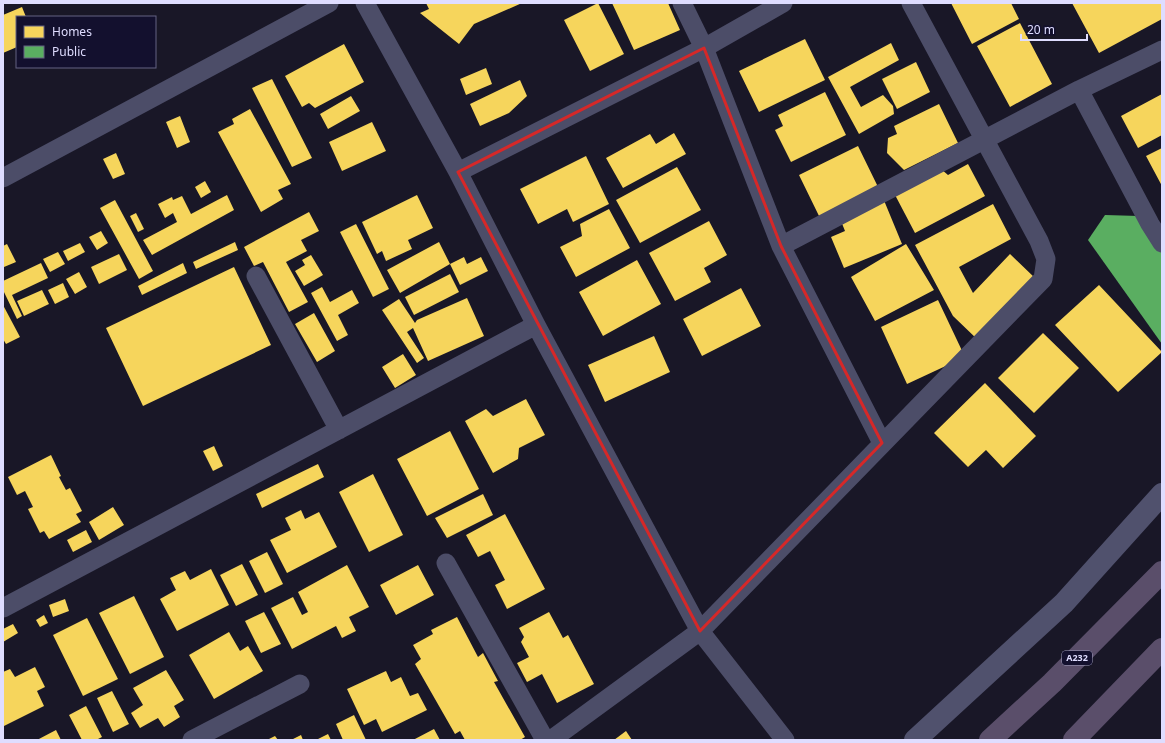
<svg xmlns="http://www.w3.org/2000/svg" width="1165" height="743" font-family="'Noto Sans',sans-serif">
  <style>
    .homes { fill: #f6d55c }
    .public { fill: #5aae61 }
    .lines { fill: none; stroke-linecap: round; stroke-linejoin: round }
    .minor { stroke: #4c4d68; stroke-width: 19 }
    .secondary { stroke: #50516d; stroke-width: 22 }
    .trunk { stroke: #5a4e6a; stroke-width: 22 }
    .marked { fill: none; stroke: #d62828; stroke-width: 3; stroke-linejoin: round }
    .labels { text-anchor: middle; stroke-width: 4; stroke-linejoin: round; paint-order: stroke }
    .shield { fill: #13102e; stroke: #a2a0c0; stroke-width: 1 }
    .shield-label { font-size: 9px; font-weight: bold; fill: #dfddff }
  </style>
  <rect width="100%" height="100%" fill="#191727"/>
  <path class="homes" d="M426 3H522L474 24 459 44 420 13 429 9Z
    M598 3 624 54 590 71 564 20Z
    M612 3H668L680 30 634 50Z
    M951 3H1011L1019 19 972 44Z
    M1072 3H1161L1162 19 1099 53Z
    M22 7 26 17H17V47L3 53V15Z
    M1020 23 1052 84 1010 107 977 46Z
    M805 39 825 80 759 112 739 71Z
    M891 43 899 60 850 87 861 107 883 95 893 106 894 114 859 134 828 77Z
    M344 44 364 82 315 108 309 103 302 107 285 76Z
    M916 62 930 92 897 109 882 79Z
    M486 68 492 84 466 95 460 79Z
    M272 79 312 158 292 167 252 88Z
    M520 80 527 96 509 113 480 126 470 104Z
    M825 92 846 135 791 162 775 130 783 126 778 115Z
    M1162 94V135L1138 148 1121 116Z
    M351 96 360 111 328 129 320 114Z
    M939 104 958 143 904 170 887 153 888 138 897 134 894 126Z
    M250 109 291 184 278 190 283 199 261 212 218 132 234 124 232 119Z
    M180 116 190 142 177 148 166 122Z
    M372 122 386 151 342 171 329 142Z
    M674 133 686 154 623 188 606 158 650 134 656 144Z
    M858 146 879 189 820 218 799 175Z
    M1162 148V186L1146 156Z
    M116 153 125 174 113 179 103 159Z
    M586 156 609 204 573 222 567 209 538 224 520 189Z
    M968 164 985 196 915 233 894 193 941 169 948 175Z
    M677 167 701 210 640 243 616 200Z
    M205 181 211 192 201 198 195 187Z
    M227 195 234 210 152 255 143 240 177 222 173 213 165 218 158 204 172 197 173 200 182 196 191 214Z
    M417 195 433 228 408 240 412 249 386 261 382 251 377 254 362 222Z
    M883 198 902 244 844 268 831 237 845 231 839 216Z
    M115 200 153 271 139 279 100 208Z
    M993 204 1011 239 959 267 973 293 1010 254 1036 279 978 340 953 316 915 245Z
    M609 209 630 248 576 277 560 247 582 236 580 224Z
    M309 212 319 231 301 240 307 251 286 262 308 302 289 312 263 262 254 266 244 247Z
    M136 213 144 229 138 232 130 216Z
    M709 221 727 255 704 268 711 282 675 301 649 253Z
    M356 224 389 289 373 297 340 232Z
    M101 231 108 243 97 250 89 237Z
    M235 242 238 250 196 269 193 262Z
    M439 242 450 264 400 293 387 270Z
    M80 243 85 252 68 261 63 251Z
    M7 244 16 262 4 267 3 246Z
    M906 244 934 290 875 321 851 277Z
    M58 252 65 264 50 272 43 259Z
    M119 254 127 270 99 284 91 267Z
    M311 255 323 275 304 286 295 271 305 265 302 260Z
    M464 257 467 264 481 257 488 271 460 285 450 264Z
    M637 260 661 304 603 336 579 292Z
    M41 263 48 278 12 295 22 316 17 319 3 290V281Z
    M183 263 187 273 142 295 138 286Z
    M234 267 271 345 143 406 106 328Z
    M79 272 87 287 75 294 66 279Z
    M450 274 459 292 414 315 405 297Z
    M63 283 69 297 55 304 48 290Z
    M1099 285 1162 352 1118 392 1055 325Z
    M322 287 330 302 352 290 359 303 338 315 348 335 337 341 311 293Z
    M741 288 761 326 702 356 683 319Z
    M42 290 49 304 24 316 17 301Z
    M467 298 484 336 428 361 413 328 407 332 424 358 417 363 382 310 399 299 415 323 417 320Z
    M938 300 965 357 907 384 881 327Z
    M3 305 20 337 6 344 3 339Z
    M314 313 335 351 317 362 295 324Z
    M1043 333 1079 368 1034 413 998 378Z
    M654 336 670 372 605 402 588 365Z
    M403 354 416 375 395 388 382 367Z
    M985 383 1036 436 1003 468 986 450 968 467 934 433Z
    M526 399 545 435 519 448 518 459 493 473 465 421 486 409 493 416Z
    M450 431 479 489 427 516 397 459Z
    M214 446 223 466 213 471 203 451Z
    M51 455 61 476 59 477 66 490 70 488 82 511 76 514 81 522 49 539 44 531 40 533 28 509 33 507 25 491 17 495 8 477Z
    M318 464 324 477 262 508 256 494Z
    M373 474 403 535 369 552 339 492Z
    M483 494 493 515 447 538 435 518Z
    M113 507 124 525 99 540 89 522Z
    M301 510 305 519 319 512 337 547 287 573 270 540 291 530 285 518Z
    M505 514 545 589 507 609 495 585 505 580 490 551 478 557 466 535Z
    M86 530 92 542 73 552 67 540Z
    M267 552 283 584 265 593 249 561Z
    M242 564 258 595 236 606 220 575Z
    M347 565 369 607 349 617 356 631 342 638 336 626 292 649 271 608 293 597 302 615 308 612 298 592Z
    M418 565 434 595 396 615 380 585Z
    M211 569 229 605 177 631 160 599 176 590 170 578 185 571 190 580Z
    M134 596 164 657 130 674 99 613Z
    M65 599 69 611 53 617 49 605Z
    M264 612 281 644 261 653 245 621Z
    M549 612 563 638 568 635 594 684 557 703 542 674 527 682 517 663 529 657 521 642 524 637 519 628Z
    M44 615 48 623 40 627 36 620Z
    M457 617 478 657 483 653 498 681 494 682 525 737 520 740H465L460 731 455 734 415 664 421 659 413 645 433 634 431 630Z
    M87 618 118 679 83 696 53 635Z
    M13 624 18 633 3 642V629Z
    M229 632 240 651 248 646 263 671 214 699 189 655Z
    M35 667 45 687 37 691 44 706 4 726 3 672 10 669 15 677Z
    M166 670 184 700 174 706 180 717 164 727 158 718 140 728 131 713 143 705 133 688Z
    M386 671 391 682 401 677 410 696 418 693 427 710 382 732 376 719 364 725 347 689Z
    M112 691 129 724 113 732 97 698Z
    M86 706 102 737 96 740H82L69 715Z
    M354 715 366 740H343L336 724Z
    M434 729 440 740H413Z
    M56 730 61 740H37Z
    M626 731 632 740H614Z
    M328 734 331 740H316Z
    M301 735 303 740H291Z
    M275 736 278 740H267Z"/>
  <path class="public" d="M1105 215 1139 216 1162 254V344L1088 240Z"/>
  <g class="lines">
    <path class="minor" d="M365 3 458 172 536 325 700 631 785 740
      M682 3 704 48 781 246 882 443
      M1079 90 1150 224 1162 243
      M458 172 704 48 783 3
      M3 178 329 3
      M781 246 1079 90 1162 50
      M256 276 339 430
      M446 563 545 740
      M3 608 536 325
      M192 740 300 684
      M551 740 700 631 1043 279 1046 259 1039 241 911 3"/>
    <path class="secondary" d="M915 740 1064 603 1162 494"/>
    <path class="trunk" d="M990 740 1052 683 1162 572
      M1074 740 1162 649"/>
  </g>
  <path class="marked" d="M704 48 781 246 882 443 700 631 458 172Z"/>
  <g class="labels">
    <rect class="shield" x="1062" y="651" width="30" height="14" rx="3"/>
    <g class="shield-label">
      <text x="1077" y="661">A232</text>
    </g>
  </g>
  <rect width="1165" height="743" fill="none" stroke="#dfddff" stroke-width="8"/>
  <rect x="16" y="16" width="140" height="52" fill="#13102e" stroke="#656282"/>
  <rect x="24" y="26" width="20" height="12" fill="#f6d55c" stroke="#656282"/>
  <text x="52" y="36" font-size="12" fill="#dfddff">Homes</text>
  <rect x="24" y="46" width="20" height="12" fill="#5aae61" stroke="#656282"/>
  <text x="52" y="56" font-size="12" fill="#dfddff">Public</text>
  <path d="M1021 34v6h66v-6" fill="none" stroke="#dfddff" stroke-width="2"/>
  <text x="1027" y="34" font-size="12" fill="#dfddff" stroke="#13102e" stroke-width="3" paint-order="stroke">20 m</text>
</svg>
